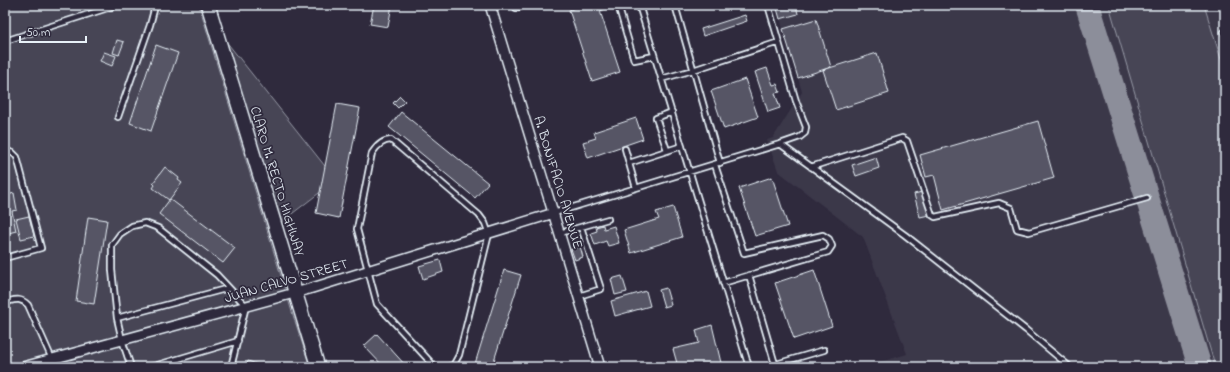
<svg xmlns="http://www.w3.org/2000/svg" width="1230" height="372" font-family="'Indie Flower',sans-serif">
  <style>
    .built { fill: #3b3749 }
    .green { fill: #464455; stroke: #979aa6 }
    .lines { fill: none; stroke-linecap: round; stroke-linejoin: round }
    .taxiway { stroke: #8c8e9a; stroke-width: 24 }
    .building { fill: #575565; stroke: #e8f1f8 }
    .service-casing { stroke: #e8f1f8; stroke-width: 8 }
    .minor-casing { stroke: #e8f1f8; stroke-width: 12 }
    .secondary-casing { stroke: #e8f1f8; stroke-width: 16 }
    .service { stroke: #2f2a3d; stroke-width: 4.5 }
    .minor { stroke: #2f2a3d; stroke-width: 9 }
    .secondary { stroke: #2f2a3d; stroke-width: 13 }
    .labels { text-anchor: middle; stroke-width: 3.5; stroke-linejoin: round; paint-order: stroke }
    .street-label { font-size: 14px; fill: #e8f1f8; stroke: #2f2a3d }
  </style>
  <rect width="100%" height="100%" fill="#2f2a3d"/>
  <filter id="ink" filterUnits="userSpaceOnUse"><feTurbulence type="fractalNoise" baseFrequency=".025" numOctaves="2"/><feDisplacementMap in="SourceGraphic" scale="8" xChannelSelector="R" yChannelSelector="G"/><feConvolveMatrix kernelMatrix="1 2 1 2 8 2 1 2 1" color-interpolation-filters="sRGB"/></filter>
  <g filter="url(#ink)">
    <path class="built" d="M776 5H1225V367H864L907 354 863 237 778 171 767 140 773 138 802 92Z"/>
    <path class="green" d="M5 5H199L291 309 310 367H5Z
      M1109 5H1204L1225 72V367H1216L1215 366Z
      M225 40 336 180 280 223Z"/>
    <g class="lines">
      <path class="taxiway" d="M1087 5 1200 367"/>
    </g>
    <path class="building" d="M374 5H392L388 27 370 24Z
      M583 5H605L606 9 600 11 620 72 592 81 569 10Z
      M776 5H796L798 14 780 19Z
      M745 15 747 21 703 36 701 29Z
      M816 19 831 67 798 78 783 29Z
      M117 40 124 42 119 55 113 53Z
      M156 45 178 53 151 131 130 123Z
      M104 52 116 56 112 66 100 61Z
      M877 53 889 93 836 110 823 70Z
      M767 68 773 85 777 84 780 92 775 93 780 108 768 112 755 72Z
      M745 79 758 117 724 129 711 91Z
      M400 96 405 101 398 108 393 103Z
      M337 104 360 108 339 218 316 213Z
      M401 112 488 183 475 198 389 127Z
      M636 118 643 139 588 158 583 142 596 138 594 132Z
      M1038 121 1054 178 943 210 934 175 926 177 920 155Z
      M876 157 879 168 856 176 852 165Z
      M165 167 179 178 178 180 182 183 169 200 153 188 155 185 153 183Z
      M772 177 788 226 755 236 739 188Z
      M5 183 8 195 14 193 17 210 12 211 16 231 5 234Z
      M922 192 929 215 920 217 914 194Z
      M170 199 235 248 223 263 159 214Z
      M673 207 682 237 631 253 624 230 659 219 656 212Z
      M29 216 34 236 21 239 16 219Z
      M88 217 107 220 94 304 76 301Z
      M603 225 604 229 614 226 619 243 608 246 606 241 595 245 591 233 597 231 596 227Z
      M580 246 583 257 575 260 571 249Z
      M440 260 443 272 423 279 419 266Z
      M504 270 521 275 492 367H474Z
      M814 270 832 326 794 339 775 283Z
      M622 276 627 292 615 295 611 279Z
      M666 288 671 305 664 307 659 290Z
      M646 291 650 306 615 316 611 301Z
      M712 325 722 367H678L673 349 699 343 696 330Z
      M377 334 407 367H384L364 346Z
      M248 361 265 367H246Z"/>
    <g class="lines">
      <defs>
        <path id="service" d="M618 5 634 60 654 56
          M639 5 749 367
          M675 5 720 163
          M516 8 526 5
          M1224 32 1225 34
          M5 41 117 5
          M661 79 693 70 779 42
          M118 117 150 25 154 10V5
          M780 144 905 235 1026 330 1070 367
          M625 149 636 188
          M667 150 656 118 672 112
          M5 151 13 153 17 157 41 248 5 258
          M629 163 682 146
          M715 165 744 253 823 235 829 239 832 246 828 252 723 283
          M811 167 902 138 907 141 932 215 935 217 999 203 1011 208 1017 229 1029 232 1147 198
          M554 213 780 144 800 137 805 133 806 127 796 101 768 5
          M560 233 608 219
          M749 275 775 364
          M579 296 601 289 581 227
          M5 302C15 300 20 297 28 305L52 359
          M117 318 229 288
          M131 367 122 340 117 318 112 270V245L120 234 132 226 145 223 158 228 217 275 246 306 231 367
          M151 367 238 341
          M435 367 377 304 357 229 372 153C376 147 382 140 391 140L479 215 485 223 489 234 459 355 454 364 449 367
          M766 367 824 350"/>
        <path id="minor" d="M490 5 600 367
          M23 367 309 289 554 213"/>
        <path id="secondary" d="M208 5 318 367"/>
      </defs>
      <use href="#service" class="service-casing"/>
      <use href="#minor" class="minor-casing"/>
      <use href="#secondary" class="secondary-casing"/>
      <use href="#service" class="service"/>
      <use href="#minor" class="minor"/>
      <use href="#secondary" class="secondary"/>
    </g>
  </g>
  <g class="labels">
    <g class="street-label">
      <text transform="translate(278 181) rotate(73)" y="5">CLARO M. RECTO HIGHWAY</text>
      <text transform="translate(559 182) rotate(73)" y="5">A. BONIFACIO AVENUE</text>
      <text transform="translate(286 280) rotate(-16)" y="5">JUAN CALVO STREET</text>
    </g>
  </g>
  <rect width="1230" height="372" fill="none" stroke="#2f2a3d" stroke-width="20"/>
  <rect x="10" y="10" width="1210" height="352" fill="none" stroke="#e8f1f8" stroke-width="1.5" filter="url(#ink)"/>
  <path d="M20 36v6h66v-6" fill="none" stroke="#e8f1f8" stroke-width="2"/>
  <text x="26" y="36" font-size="12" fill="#e8f1f8" stroke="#2f2a3d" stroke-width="3" paint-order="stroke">50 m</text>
</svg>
